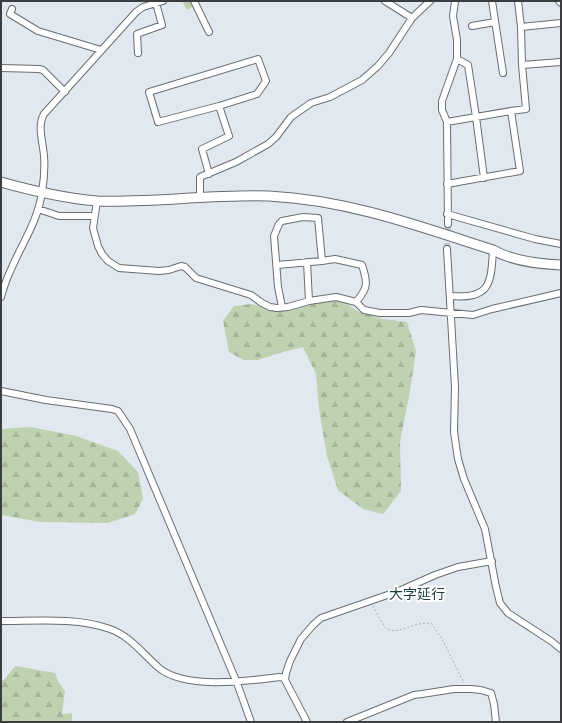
<svg xmlns="http://www.w3.org/2000/svg" width="562" height="723" font-family="'Open Sans','Noto Sans JP',sans-serif">
  <style>
    .forest { fill: url(#forest-firs) }
    .park { fill: #bed1b0 }
    .lines { fill: none; stroke-linecap: round; stroke-linejoin: round }
    .street-tunnel { stroke: #c1c6cc; stroke-width: 6; stroke-dasharray: 6 3; stroke-linecap: butt }
    .street-casing { stroke: #686d73; stroke-width: 8 }
    .secondary-casing { stroke: #686d73; stroke-width: 11 }
    .path { stroke: #a8adb2; stroke-width: 1; stroke-dasharray: 2 2; stroke-linecap: butt }
    .street { stroke: #fff; stroke-width: 6 }
    .secondary { stroke: #fff; stroke-width: 9 }
    .labels { text-anchor: middle; stroke-width: 4; stroke-linejoin: round; paint-order: stroke }
    .quarter-label { font-size: 14px; fill: #1a3c3a; stroke: #fff }
  </style>
  <defs>
    <pattern id="forest-firs" width="22" height="20" patternUnits="userSpaceOnUse"><rect width="22" height="20" fill="#bed1b0"/><path d="M5 1l3.5 6h-7zM16 11l3.5 6h-7z" fill="#a4b498"/></pattern>
  </defs>
  <rect width="100%" height="100%" fill="#e2e8ef"/>
  <path class="forest" d="M341 299 357 311 383 319 407 322 416 351 410 391 400 442 401 491 383 514 363 509 338 490 327 456 319 409 316 374 303 347 279 353 258 360H244L229 352 223 321 234 306 251 304 279 310Z
    M31 427 76 436 118 451 138 472 143 499 135 514 108 523 41 522 1 515V429Z
    M15 666 55 673 59 683 65 691 62 714 72 713V722H1V680H4Z"/>
  <path class="park" d="M182 1H191L194 6 187 10Z"/>
  <g class="lines">
    <path class="street-tunnel" d="M447 249 448 224"/>
    <defs>
      <path id="street" d="M194 1 209 32
        M385 1 412 18
        M492 1 503 73
        M518 1 521 27
        M559 1 561 3
        M12 9 10 14 38 31 101 50
        M472 26 495 22
        M138 53 137 34 162 25 156 3
        M522 65 521 27 561 23
        M1 68 39 69 43 70 65 92
        M511 111 526 109 522 65 561 62
        M447 122 476 117 468 65 457 59
        M209 174 202 149 229 136 219 106 257 94 266 81 258 59 149 92 158 122 219 106
        M447 184 520 171 511 111 476 117 484 178
        M200 197V177L236 162 268 144 276 137 291 117 311 103 330 97 362 80 378 66 389 53 412 18 430 1
        M97 201 93 228 98 246 102 254 108 261 119 268 159 271 169 270 181 266 185 267 196 278 251 295 262 303 270 307 277 308 288 307 309 301 336 297 356 302 364 310 380 313H409L421 310 473 315 492 309 561 293
        M38 209 59 216H94
        M447 214 535 239 561 244
        M448 224 447 122 442 110V101L457 59V40L453 16 455 1
        M447 249 455 387 454 432 458 459 464 479 485 529 496 587 500 603 508 613 551 641 561 649
        M307 262 309 301
        M277 265 322 261
        M450 296C490 299 491 285 493 250
        M1 297C4 286 8 275 13 265 24 240 38 220 42 192 44 180 45 168 44 156 43 142 37 126 44 114L136 12 143 7 163 1
        M282 307 278 287 274 236 279 224 282 221 303 217 318 218 322 261 335 259 362 265C368 283 368 288 356 302
        M1 391 46 400 112 409 118 411 130 429 237 683 251 722
        M1 621C35 621 77 617 110 629 130 636 143 654 159 668 186 690 248 681 280 677L284 678 285 680
        M307 722 285 680 286 673 290 661 301 639 313 625 321 618 399 591 435 575 458 567 492 561
        M347 722 414 695 422 694 454 689H471L481 690 491 693 494 704 496 722"/>
      <path id="secondary" d="M1 182C33 191 64 198 97 201 154 203 212 194 269 196 348 200 419 226 493 250 512 261 539 264 561 265"/>
    </defs>
    <use href="#street" class="street-casing"/>
    <use href="#secondary" class="secondary-casing"/>
    <path class="path" d="M373 606C377 613 381 622 386 628 396 637 418 619 432 624L442 639 464 683"/>
    <use href="#street" class="street"/>
    <use href="#secondary" class="secondary"/>
  </g>
  <g class="labels">
    <g class="quarter-label">
      <text x="417" y="599">大字延行</text>
    </g>
  </g>
  <rect width="562" height="723" fill="none" stroke="#3b3d40" stroke-width="4"/>
</svg>
